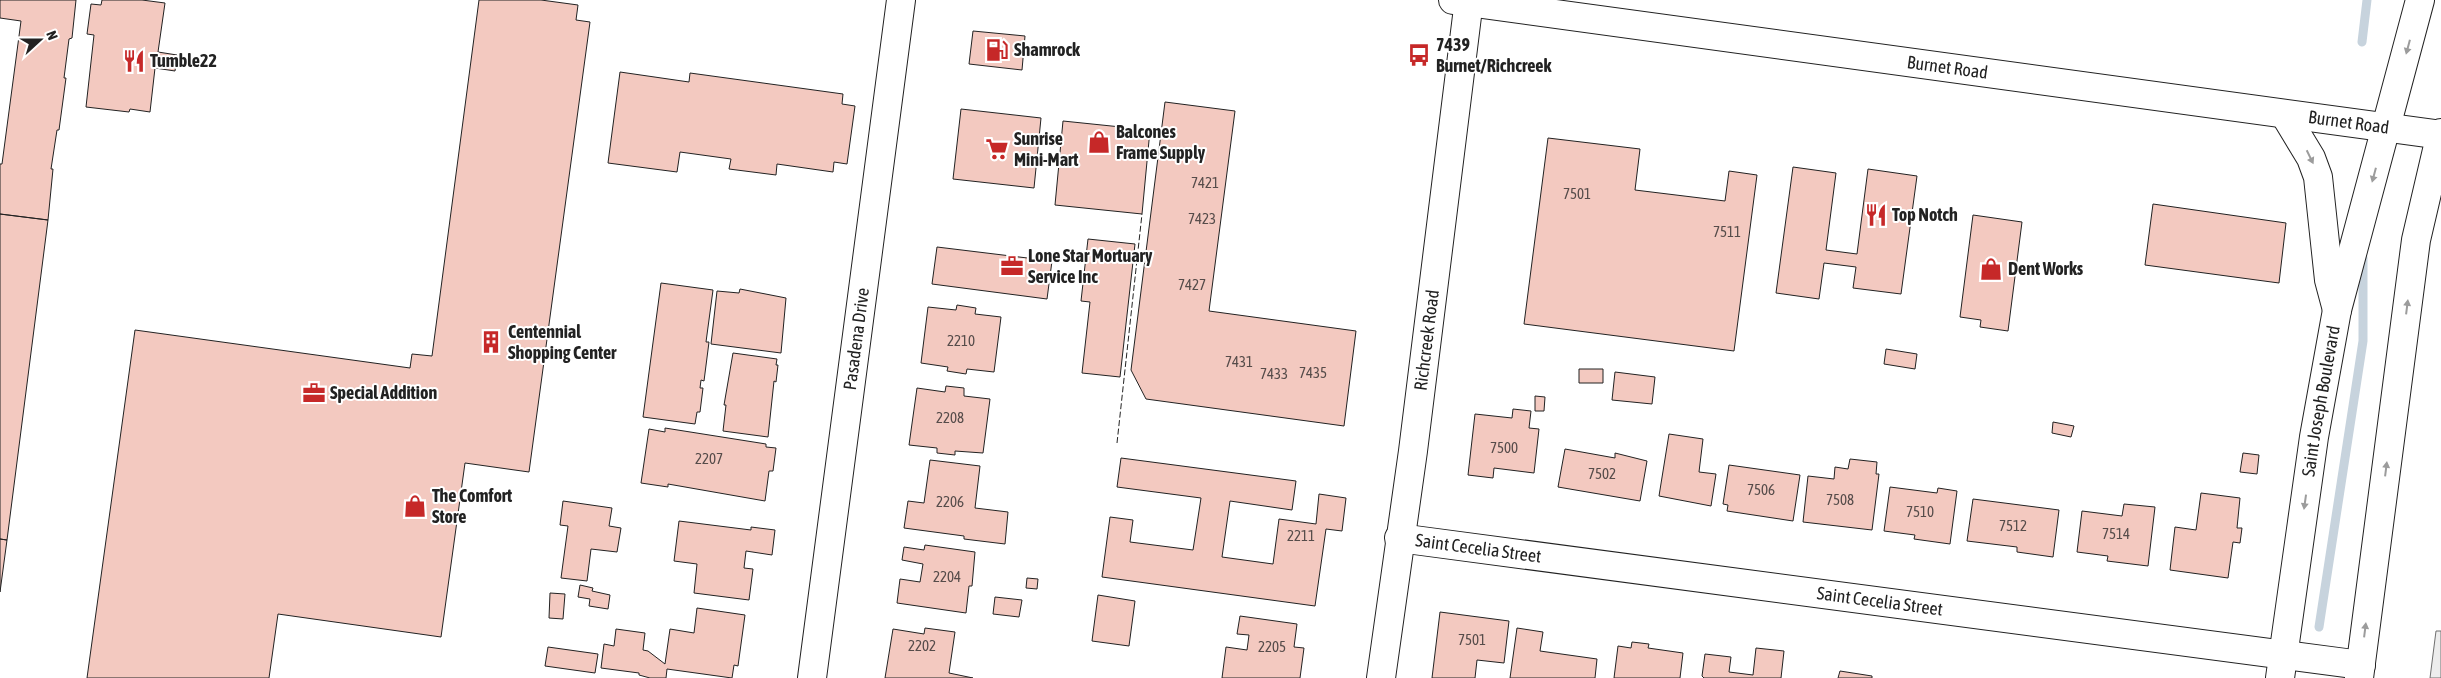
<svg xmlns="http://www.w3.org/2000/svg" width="2441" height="678" font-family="'Asap Condensed',sans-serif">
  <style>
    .parking { fill: #ededed; stroke: #6f6f6f }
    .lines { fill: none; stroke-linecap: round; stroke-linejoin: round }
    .stream { stroke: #c7d3dd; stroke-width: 9 }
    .building { fill: #f3c9c0; stroke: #222 }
    .minor-casing { stroke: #222; stroke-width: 30 }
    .major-casing { stroke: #222; stroke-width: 30 }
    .minor { stroke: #fff; stroke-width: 28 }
    .major { stroke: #fff; stroke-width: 28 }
    .fence { stroke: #222; stroke-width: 1; stroke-dasharray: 6 2.5; stroke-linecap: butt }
    .oneway { fill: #9c9c9c }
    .labels { text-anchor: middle; stroke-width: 4; stroke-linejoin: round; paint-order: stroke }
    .number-label { font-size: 15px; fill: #564c4a }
    .poi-label { font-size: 18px; font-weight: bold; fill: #222; stroke: #fff; text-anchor: start }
    .street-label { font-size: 18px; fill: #222; stroke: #fff }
  </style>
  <rect width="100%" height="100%" fill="#fff"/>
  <path class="parking" d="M2436 631H2441V678H2430Z"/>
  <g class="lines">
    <path class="stream" d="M2362 42 2367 0
      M2319 627 2363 341V258"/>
  </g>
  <path class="building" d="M0 0H76L72 38 69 39 64 78H66L59 130H57L51 169H53L48 220 0 214V164H2L21 21 0 18Z
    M102 0H142L165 3 158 52 177 55 175 71 155 68 150 112 130 109 129 112 86 107 94 35 87 34 91 4 101 5Z
    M479 0H541L578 5 576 20 590 22 529 472 465 463 441 637 278 614 269 678H87L135 330 410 368 412 354 432 356Z
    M973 31 1025 36 1022 70 969 64Z
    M620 72 689 82 690 73 843 94 842 104 855 106 847 164 834 162 833 172 777 164 776 175 729 169 731 159 680 152 677 172 608 163Z
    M1165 102 1235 111 1209 311 1356 331 1344 426 1146 399 1131 370Z
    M961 109 1041 118 1034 188 953 179Z
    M1063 121 1150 130 1142 214 1055 205Z
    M1548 138 1640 149 1635 190 1725 201 1729 171 1757 175 1734 351 1524 324Z
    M1793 167 1836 173 1826 250 1857 254 1868 169 1917 176 1901 294 1853 288 1856 267 1824 263 1819 299 1776 293Z
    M2153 204 2286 223 2279 283 2145 265Z
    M0 214 48 220 7 540 0 539Z
    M1973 215 2022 222 2008 331 1980 327 1981 320 1960 317Z
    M1088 239 1135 244 1120 377 1082 373 1090 302 1081 301Z
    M937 247 1052 261 1047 299 932 284Z
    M661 283 713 290 706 342H709L704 381 701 380 700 388H703L700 412H697L695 424 643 417Z
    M740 289 786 298 781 353 711 344 717 291 739 293Z
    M957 305 976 308 975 314 1001 317 994 372 967 369 966 374 947 371 948 367 921 363 928 307 956 310Z
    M1886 349 1917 354 1915 369 1884 364Z
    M733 353 777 359 776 365H778L776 382 774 381 768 437 723 431 726 405H724Z
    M1579 369H1603V383H1579Z
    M1615 372 1655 377 1652 404 1612 400Z
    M946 386 964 388V396L990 399 983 453 955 451V455L937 453V448L909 445 917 388 945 392Z
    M1535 396 1545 397 1544 411H1535Z
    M1513 409 1531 411 1529 428 1539 429 1534 473 1494 468 1493 478 1468 475 1475 414 1512 418Z
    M2053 422 2074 426 2071 437 2052 433Z
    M665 428 766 444V447L776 448 773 471H769L765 501 668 484V487L641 483 649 429 665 432Z
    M1669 434 1703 439 1699 472 1716 474 1711 506 1659 496Z
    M1565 449 1615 458V453L1647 461 1640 501 1558 487Z
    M2243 453 2259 455 2257 474 2240 472Z
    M1121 458 1296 481 1292 510 1230 501 1222 557 1273 564 1279 519 1316 524 1319 494 1346 498 1342 531 1326 529 1315 606 1102 577 1110 517 1133 520 1130 542 1193 550 1201 498 1117 487Z
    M1850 459 1877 462 1876 474H1879L1872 530 1803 522 1808 476 1834 479 1835 467 1848 469Z
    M930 460 980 466 975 508 1008 512 1005 544 964 539V536L904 528 908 501 924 503Z
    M1729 465 1800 475 1793 521 1727 511 1728 505 1723 504Z
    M1890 487 1937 493 1938 488 1957 491 1950 544 1914 539 1915 535 1884 531Z
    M2201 493 2240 498 2237 528H2242L2240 543 2233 542 2228 578 2170 570 2175 527 2196 530Z
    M1973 499 2059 510 2053 557 2017 552V547L1967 541Z
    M563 501 612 508 609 526 621 528 617 552 591 549 587 581 561 578 568 526 560 525Z
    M2124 504 2155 507 2148 566 2107 561 2108 556 2077 552 2082 511 2122 516Z
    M679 521 751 530V527L775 530 772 555 746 551 744 568 753 569 749 600 694 593 697 564 674 561Z
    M0 539 7 540 0 592Z
    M925 545 975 552 972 586H969L966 613 897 603 900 579 920 582 923 564 902 560 904 547 924 550Z
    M1027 578 1038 579 1037 589 1026 588Z
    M580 585 593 588 592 591 610 595 608 609 589 606 590 599 578 597Z
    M550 593 565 594 563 619 549 618Z
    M1098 595 1135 601 1129 646 1092 641Z
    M995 597 1022 600 1019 617 993 614Z
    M697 608 745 615 738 666 734 665 732 678 667 669 666 678H650L639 675V673L601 668 604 644 614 646 616 629 645 633 643 650 648 651 665 664 670 629 694 633Z
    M1440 612 1509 621 1504 663 1477 660 1475 678H1432Z
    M1240 616 1297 624 1294 647 1304 648 1300 678H1222L1226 647 1247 650 1249 635 1237 634Z
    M925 628 955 632 949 673 973 678H885L893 629 924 634Z
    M1517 628 1543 632 1540 651 1597 659 1595 678H1510Z
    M1632 642 1649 644 1648 648 1683 653 1680 678H1614L1618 646 1631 648Z
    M548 647 598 654 595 673 545 666Z
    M1756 648 1784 651 1781 678H1704L1702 676 1705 654 1731 657 1729 672 1753 675Z
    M1840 671 1872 676V678H1838Z"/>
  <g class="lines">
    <defs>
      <g id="minor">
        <path id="s1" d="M1399 538 2361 665"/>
        <path id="s2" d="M812 678 901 0"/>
        <path id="s3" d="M1381 678 1413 451 1469 0"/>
        <path id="s4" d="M2280 678 2314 437 2337 310 2420 0"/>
        <path d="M2359 678 2416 240 2441 133"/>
      </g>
      <g id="major">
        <path id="s5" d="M1453 0 2441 135"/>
        <path d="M2285 115 2311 158 2318 177 2329 280 2337 310"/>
      </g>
    </defs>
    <use href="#minor" class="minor-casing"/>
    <use href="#major" class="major-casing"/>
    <use href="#minor" class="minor"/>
    <use href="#major" class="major"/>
    <path class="fence" d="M1117 443 1142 214"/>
  </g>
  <defs><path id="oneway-solid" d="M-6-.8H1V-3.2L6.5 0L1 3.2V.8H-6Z" transform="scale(1.25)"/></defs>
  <g class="oneway">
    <use href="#oneway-solid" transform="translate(2408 47) rotate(105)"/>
    <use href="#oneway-solid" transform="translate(2310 157) rotate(64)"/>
    <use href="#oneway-solid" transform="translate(2374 175) rotate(105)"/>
    <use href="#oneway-solid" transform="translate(2407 307) rotate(-83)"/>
    <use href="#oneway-solid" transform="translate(2386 469) rotate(-83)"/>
    <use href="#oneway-solid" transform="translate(2305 502) rotate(98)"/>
    <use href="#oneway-solid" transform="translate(2365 630) rotate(-83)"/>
  </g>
  <defs>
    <symbol id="fuel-bare" viewBox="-9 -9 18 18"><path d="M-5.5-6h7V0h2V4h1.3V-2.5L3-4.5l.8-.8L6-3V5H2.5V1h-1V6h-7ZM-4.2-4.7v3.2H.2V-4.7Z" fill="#c62828" stroke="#fff" stroke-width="2.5" paint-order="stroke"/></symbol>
    <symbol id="bus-bare" viewBox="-9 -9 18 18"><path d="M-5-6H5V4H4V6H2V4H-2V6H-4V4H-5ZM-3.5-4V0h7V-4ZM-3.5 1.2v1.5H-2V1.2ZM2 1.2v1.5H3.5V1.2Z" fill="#c62828" stroke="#fff" stroke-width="2.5" paint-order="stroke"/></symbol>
    <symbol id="restaurant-bare" viewBox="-9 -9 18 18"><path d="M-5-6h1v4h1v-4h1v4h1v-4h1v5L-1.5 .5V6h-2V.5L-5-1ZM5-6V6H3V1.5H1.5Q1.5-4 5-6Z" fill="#c62828" stroke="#fff" stroke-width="2.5" paint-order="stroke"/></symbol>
    <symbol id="shop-bare" viewBox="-9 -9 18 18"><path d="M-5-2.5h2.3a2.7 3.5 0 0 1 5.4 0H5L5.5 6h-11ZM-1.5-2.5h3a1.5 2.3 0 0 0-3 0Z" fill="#c62828" stroke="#fff" stroke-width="2.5" paint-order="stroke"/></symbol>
    <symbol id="supermarket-bare" viewBox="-9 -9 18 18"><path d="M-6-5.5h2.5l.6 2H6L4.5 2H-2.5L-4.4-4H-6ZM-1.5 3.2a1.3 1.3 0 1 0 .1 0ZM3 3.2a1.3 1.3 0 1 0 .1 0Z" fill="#c62828" stroke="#fff" stroke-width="2.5" paint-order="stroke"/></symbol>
    <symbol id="office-bare" viewBox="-9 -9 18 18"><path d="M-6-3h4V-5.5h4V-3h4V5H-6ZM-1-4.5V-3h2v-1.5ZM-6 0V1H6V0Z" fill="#c62828" stroke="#fff" stroke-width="2.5" paint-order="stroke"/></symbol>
    <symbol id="building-bare" viewBox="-9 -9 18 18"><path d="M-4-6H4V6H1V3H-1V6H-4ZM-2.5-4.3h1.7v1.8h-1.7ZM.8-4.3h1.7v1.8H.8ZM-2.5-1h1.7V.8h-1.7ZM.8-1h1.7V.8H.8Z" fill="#c62828" stroke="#fff" stroke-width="2.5" paint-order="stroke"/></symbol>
  </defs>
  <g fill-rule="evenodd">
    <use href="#fuel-bare" x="981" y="34" width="32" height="32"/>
    <use href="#bus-bare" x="1403" y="39" width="32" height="32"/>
    <use href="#restaurant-bare" x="118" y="45" width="32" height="32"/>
    <use href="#shop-bare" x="1083" y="126" width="32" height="32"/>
    <use href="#supermarket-bare" x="981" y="133" width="32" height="32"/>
    <use href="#restaurant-bare" x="1860" y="199" width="32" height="32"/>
    <use href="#office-bare" x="996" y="250" width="32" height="32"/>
    <use href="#shop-bare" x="1975" y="253" width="32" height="32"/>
    <use href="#building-bare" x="475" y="326" width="32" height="32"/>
    <use href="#office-bare" x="298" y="377" width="32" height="32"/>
    <use href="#shop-bare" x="399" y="490" width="32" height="32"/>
  </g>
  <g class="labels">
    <g class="number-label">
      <text x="1205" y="188">7421</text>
      <text x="1577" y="199">7501</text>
      <text x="1202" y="224">7423</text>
      <text x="1727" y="237">7511</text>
      <text x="1192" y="290">7427</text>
      <text x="961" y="346">2210</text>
      <text x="1239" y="367">7431</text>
      <text x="1313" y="378">7435</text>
      <text x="1274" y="379">7433</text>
      <text x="950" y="423">2208</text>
      <text x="1504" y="453">7500</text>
      <text x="709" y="464">2207</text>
      <text x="1602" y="479">7502</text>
      <text x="1761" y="495">7506</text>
      <text x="1840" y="505">7508</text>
      <text x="950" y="507">2206</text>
      <text x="1920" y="517">7510</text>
      <text x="2013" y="531">7512</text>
      <text x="2116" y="539">7514</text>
      <text x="1301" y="541">2211</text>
      <text x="947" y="582">2204</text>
      <text x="1472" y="645">7501</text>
      <text x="922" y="651">2202</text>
      <text x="1272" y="652">2205</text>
    </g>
    <g class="poi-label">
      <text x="1436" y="51">7439<tspan x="1436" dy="21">Burnet/Richcreek</tspan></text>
      <text x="1014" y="56">Shamrock</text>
      <text x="150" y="67">Tumble22</text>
      <text x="1116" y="138">Balcones<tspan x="1116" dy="21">Frame Supply</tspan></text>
      <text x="1014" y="145">Sunrise<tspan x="1014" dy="21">Mini-Mart</tspan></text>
      <text x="1892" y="221">Top Notch</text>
      <text x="1028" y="262">Lone Star Mortuary<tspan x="1028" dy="21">Service Inc</tspan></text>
      <text x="2008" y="275">Dent Works</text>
      <text x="508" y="338">Centennial<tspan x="508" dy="21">Shopping Center</tspan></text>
      <text x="330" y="399">Special Addition</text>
      <text x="432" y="502">The Comfort<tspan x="432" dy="21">Store</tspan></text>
    </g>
    <g class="street-label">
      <text dy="6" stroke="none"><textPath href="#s5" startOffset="499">Burnet Road</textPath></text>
      <text dy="6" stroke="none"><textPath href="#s5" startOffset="904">Burnet Road</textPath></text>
      <text dy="6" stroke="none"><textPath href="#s2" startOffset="342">Pasadena Drive</textPath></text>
      <text dy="6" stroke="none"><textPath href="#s3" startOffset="341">Richcreek Road</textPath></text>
      <text dy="6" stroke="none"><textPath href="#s4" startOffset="280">Saint Joseph Boulevard</textPath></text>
      <text dy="6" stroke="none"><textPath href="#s1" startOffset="80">Saint Cecelia Street</textPath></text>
      <text dy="6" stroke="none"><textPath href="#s1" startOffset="485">Saint Cecelia Street</textPath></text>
    </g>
  </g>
  <g transform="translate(40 40) rotate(69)" stroke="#ffffff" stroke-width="4" paint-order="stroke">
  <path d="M0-4L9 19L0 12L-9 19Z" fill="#222222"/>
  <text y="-8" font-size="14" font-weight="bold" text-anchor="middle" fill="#222222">N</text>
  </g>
</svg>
